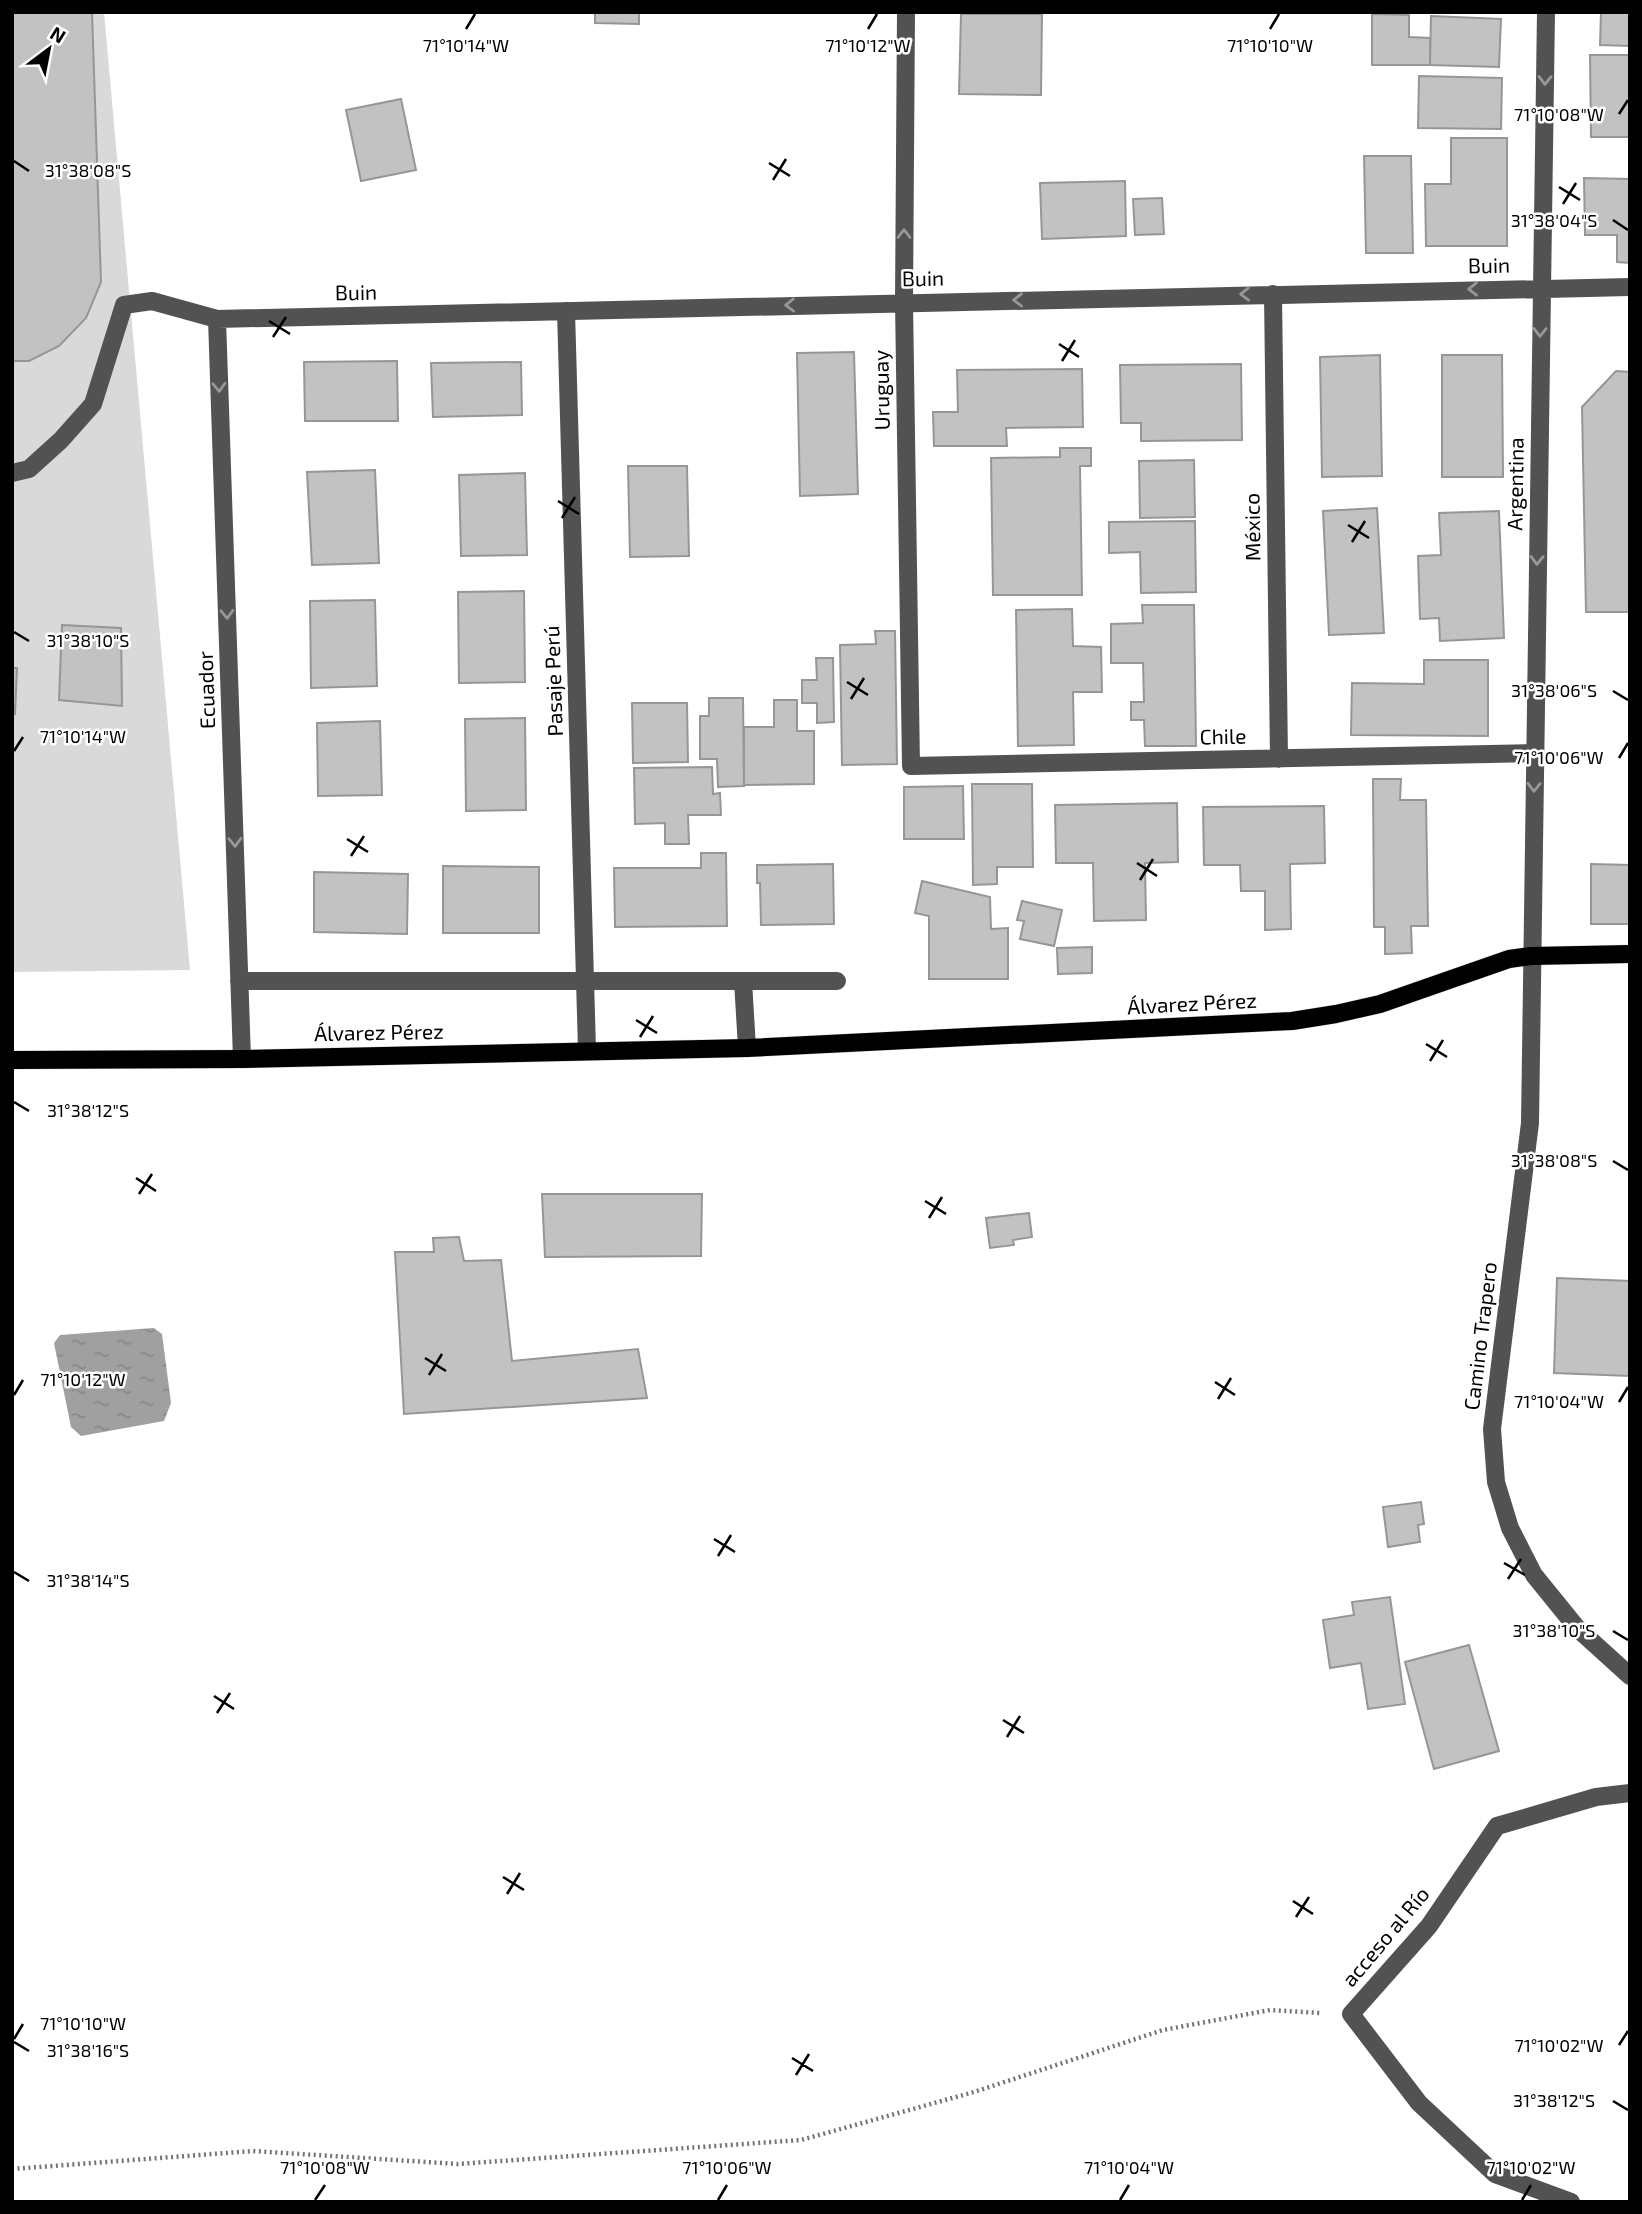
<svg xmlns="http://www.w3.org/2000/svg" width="1642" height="2214" font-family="'Exo 2',sans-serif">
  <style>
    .green { fill: #d9d9d9 }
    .water { fill: url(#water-ripples) }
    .building { fill: #c2c2c2; stroke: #969696; stroke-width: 2 }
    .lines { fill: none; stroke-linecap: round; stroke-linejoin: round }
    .major-casing { stroke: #dbdbdb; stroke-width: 19 }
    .path { stroke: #747474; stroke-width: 4.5; stroke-dasharray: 2 3.5; stroke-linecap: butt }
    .minor { stroke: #525252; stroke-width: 18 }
    .major { stroke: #000; stroke-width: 18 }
    .oneway { stroke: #979797 }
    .ticks { fill: none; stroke: #000; stroke-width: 2.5 }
    .labels { text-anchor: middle; stroke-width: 5; stroke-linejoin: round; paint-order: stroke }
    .street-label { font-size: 21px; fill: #000; stroke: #fff }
    .ticks-label { font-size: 18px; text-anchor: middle; fill: #000; stroke: #fff; stroke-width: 5; stroke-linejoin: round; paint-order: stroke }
  </style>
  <defs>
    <pattern id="water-ripples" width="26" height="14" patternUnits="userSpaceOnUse" patternTransform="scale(1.75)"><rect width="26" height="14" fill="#a0a0a0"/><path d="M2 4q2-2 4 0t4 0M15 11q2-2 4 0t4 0" fill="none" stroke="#888"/></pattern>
  </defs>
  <rect width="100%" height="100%" fill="#fff"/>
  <path class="green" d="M12 12H104L190 970 12 972Z"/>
  <path class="water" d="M154 1328 162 1334 171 1403 164 1421 81 1436 71 1427 54 1343 60 1335Z"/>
  <path class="building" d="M12 12H92L101 282 86 318 59 346 29 361H12Z
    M595 12H639V24L595 23Z
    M1601 12H1630V46L1600 45Z
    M961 14H1042L1041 95 959 94Z
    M1372 14 1409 15V37L1430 38V65H1372Z
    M1431 16 1501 19 1499 67 1430 65Z
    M1590 55H1630V137H1591Z
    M1419 76 1502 78 1501 129 1418 128Z
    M401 99 416 170 361 181 346 110Z
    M1451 138H1507V246H1426L1425 184H1451Z
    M1364 156H1411L1413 253H1366Z
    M1584 178 1630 179V263L1617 262V235H1585Z
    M1125 181 1126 236 1042 239 1040 183Z
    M1162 198 1164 234 1135 235 1133 199Z
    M854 352 858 494 800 496 797 353Z
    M1380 355 1382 476 1322 477 1320 357Z
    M1442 355H1502L1503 477H1442Z
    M397 361 398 421H305L304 362Z
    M521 362 522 415 433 417 431 363Z
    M1241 364 1242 440 1141 441V423H1121L1120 365Z
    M1082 369 1083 427 1006 428 1007 446H934L933 412H958L957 370Z
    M1616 371 1630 372V612H1586L1582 407Z
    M1060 448H1091V466H1080L1082 595H993L991 458 1060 457Z
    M1194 460 1195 517 1140 518 1139 461Z
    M628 466H687L689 556 630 557Z
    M375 470 379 563 312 565 307 472Z
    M525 473 527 555 461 556 459 475Z
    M1377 508 1384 633 1329 635 1323 511Z
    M1499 511 1504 638 1440 641 1439 618 1420 619 1418 556 1441 555 1439 513Z
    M1195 521 1196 592 1141 593 1140 552 1109 553V522Z
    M524 591 525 682 459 683 458 592Z
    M375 600 377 686 311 688 310 601Z
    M1142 605H1194L1196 746H1145L1144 720H1131V702H1144L1143 663H1111V624L1143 623Z
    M1072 609 1073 646 1101 647 1102 692H1073L1074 745 1018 746 1016 610Z
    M62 625 121 628 122 706 59 700Z
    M875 631H895L897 764 842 765 840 645 876 644Z
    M816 658H833L834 722 817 723V703H802V680H817Z
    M1424 660H1488V736L1351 735 1352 683 1424 684Z
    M12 668H17L15 714H12Z
    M709 698H743L744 786 718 787 717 759H700V716H709Z
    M774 700H797V731H814V784L744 785V727H774Z
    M632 703H687L688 762 633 763Z
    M525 718 526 810 466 811 465 719Z
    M380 721 382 795 318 796 317 723Z
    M712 767 713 794 720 793 721 815H688L689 844H665V823L635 824 634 768Z
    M1373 779H1401L1400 800H1426L1428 926H1411L1412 953 1385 954V927H1374Z
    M972 784H1032L1033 867H997V884L973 885Z
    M963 786 964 839H904V787Z
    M1177 803 1178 862 1145 863 1146 920 1094 921 1093 863H1056L1055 805Z
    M1324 806 1325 863 1290 864 1291 929 1265 930V891H1241L1240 865H1204L1203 807Z
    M701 853H726L727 926 615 927 614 868H701Z
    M833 864 834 924 761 925 760 883H757V865Z
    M1591 864 1630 865V924H1591Z
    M443 866 539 867V933H443Z
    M314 872 408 874 407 934 314 932Z
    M922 881 990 897 991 929 1008 928V979H929V916L915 913Z
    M1022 901 1062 910 1054 946 1020 939 1024 921 1017 920Z
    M1092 947V973L1058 974 1057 948Z
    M542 1194H702L701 1256 545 1257Z
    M1029 1213 1032 1237 1013 1240 1014 1245 990 1248 986 1218Z
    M459 1237 464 1261 501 1260 512 1361 638 1349 647 1398 404 1414 395 1252H434L433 1238Z
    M1557 1278 1630 1281V1376L1554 1373Z
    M1421 1502 1424 1524 1418 1525 1420 1542 1388 1547 1383 1507Z
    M1390 1597 1405 1704 1368 1709 1361 1663 1330 1668 1323 1620 1354 1615 1352 1602Z
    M1469 1645 1499 1751 1434 1769 1405 1662Z"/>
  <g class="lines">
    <defs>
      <path id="major" d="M12 1060 242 1059 747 1048 1292 1021 1336 1014 1380 1004 1509 959 1531 956 1630 954"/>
    </defs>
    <use href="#major" class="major-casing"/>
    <path class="path" d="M12 2169 253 2151 458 2164 801 2140 974 2092 1163 2030 1270 2010 1321 2013"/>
    <path class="minor" d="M906 12 904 302 911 766 1535 753
      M1546 12 1530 1123 1492 1429 1496 1482 1510 1528 1534 1575 1577 1628 1630 1676
      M1273 294 1279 759
      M566 311 587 1050
      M217 319 242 1059
      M12 473 29 469 61 440 93 404 124 305 152 301 217 319 1630 287
      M239 981H837
      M743 981 747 1048
      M1571 2202 1495 2174 1419 2103 1351 2014 1429 1926 1497 1826 1596 1797 1630 1793"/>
    <use href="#major" class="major"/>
  </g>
  <defs><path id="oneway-chevron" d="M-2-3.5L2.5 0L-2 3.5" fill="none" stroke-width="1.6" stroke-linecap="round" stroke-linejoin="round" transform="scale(1.75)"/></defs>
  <g class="oneway">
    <use href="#oneway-chevron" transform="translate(1545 80) rotate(91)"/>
    <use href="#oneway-chevron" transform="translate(904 234) rotate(-90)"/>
    <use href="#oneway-chevron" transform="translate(1473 289) rotate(179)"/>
    <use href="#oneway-chevron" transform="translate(1245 294) rotate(179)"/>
    <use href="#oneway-chevron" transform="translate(1018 300) rotate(179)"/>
    <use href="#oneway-chevron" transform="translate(790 305) rotate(179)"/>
    <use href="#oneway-chevron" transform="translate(1540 332) rotate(91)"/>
    <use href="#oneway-chevron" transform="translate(219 387) rotate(88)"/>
    <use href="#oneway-chevron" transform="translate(1537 560) rotate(91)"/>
    <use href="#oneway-chevron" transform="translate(227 614) rotate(88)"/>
    <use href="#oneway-chevron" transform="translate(1534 787) rotate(91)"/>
    <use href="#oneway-chevron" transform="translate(235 842) rotate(88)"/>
  </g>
  <path class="ticks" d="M466 29 475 14M868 29 877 14M1270 29 1279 14M1619 114 1628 100M14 161 29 171M769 163 790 176M773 180 786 159M1559 187 1580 200M1563 204 1576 183M1613 220 1628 230M269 321 290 334M273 337 286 317M1059 344 1079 357M1062 361 1075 340M558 501 579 514M562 518 575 497M1348 525 1369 538M1352 542 1365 521M14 632 29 641M847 682 868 695M1613 691 1628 700M851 699 864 678M14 751 23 737M1619 758 1628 743M347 839 368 852M351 856 364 836M1137 863 1157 876M1140 880 1153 859M636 1020 657 1033M640 1037 653 1016M1426 1044 1447 1057M1430 1061 1443 1040M14 1102 29 1111M1613 1161 1628 1170M136 1178 156 1191M139 1194 152 1174M925 1201 946 1214M929 1218 942 1197M425 1358 446 1371M429 1375 442 1354M1215 1382 1235 1395M14 1395 23 1380M1218 1399 1231 1378M1619 1402 1628 1387M714 1539 735 1552M718 1556 731 1535M1504 1563 1525 1575M14 1572 29 1581M1508 1579 1521 1559M1613 1631 1628 1640M214 1696 234 1709M217 1713 230 1693M1003 1720 1024 1733M1007 1737 1020 1716M503 1877 524 1890M507 1894 520 1873M1293 1901 1313 1914M1296 1917 1309 1897M14 2039 23 2024M14 2042 29 2051M1619 2045 1628 2031M792 2058 813 2071M796 2075 809 2054M1613 2101 1628 2110M315 2200 325 2185M718 2200 727 2185M1120 2200 1129 2185M1522 2200 1531 2185"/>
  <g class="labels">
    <g class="street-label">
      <text transform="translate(1489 266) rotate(-1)" y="7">Buin</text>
      <text transform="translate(923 279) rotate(-1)" y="7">Buin</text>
      <text transform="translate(356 293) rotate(-1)" y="7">Buin</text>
      <text transform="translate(882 390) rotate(-91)" y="7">Uruguay</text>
      <text transform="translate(1516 484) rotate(-89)" y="7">Argentina</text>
      <text transform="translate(1253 527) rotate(-91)" y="7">México</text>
      <text transform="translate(554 681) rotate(-92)" y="7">Pasaje Perú</text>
      <text transform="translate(207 690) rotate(-92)" y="7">Ecuador</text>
      <text transform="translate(1223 737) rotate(-1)" y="7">Chile</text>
      <text transform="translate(1192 1004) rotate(-3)" y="7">Álvarez Pérez</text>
      <text transform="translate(379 1033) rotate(-1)" y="7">Álvarez Pérez</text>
      <text transform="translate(1481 1336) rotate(-83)" y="7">Camino Trapero</text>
      <text transform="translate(1386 1937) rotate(-50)" y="7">acceso al Río</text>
    </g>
  </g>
  <g class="ticks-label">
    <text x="466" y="52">71°10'14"W</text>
    <text x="868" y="52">71°10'12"W</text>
    <text x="1270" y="52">71°10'10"W</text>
    <text x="1559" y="121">71°10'08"W</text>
    <text x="88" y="177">31°38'08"S</text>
    <text x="1554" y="227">31°38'04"S</text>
    <text x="88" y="647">31°38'10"S</text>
    <text x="1554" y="697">31°38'06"S</text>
    <text x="83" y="743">71°10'14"W</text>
    <text x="1559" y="764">71°10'06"W</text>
    <text x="88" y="1117">31°38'12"S</text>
    <text x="1554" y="1167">31°38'08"S</text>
    <text x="83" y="1386">71°10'12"W</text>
    <text x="1559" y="1408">71°10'04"W</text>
    <text x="88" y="1587">31°38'14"S</text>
    <text x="1554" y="1637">31°38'10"S</text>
    <text x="83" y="2030">71°10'10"W</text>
    <text x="1559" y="2052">71°10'02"W</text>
    <text x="88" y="2057">31°38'16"S</text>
    <text x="1554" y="2107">31°38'12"S</text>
    <text x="325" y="2174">71°10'08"W</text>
    <text x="727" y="2174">71°10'06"W</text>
    <text x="1129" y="2174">71°10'04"W</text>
    <text x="1531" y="2174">71°10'02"W</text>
  </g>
  <rect width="1642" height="2214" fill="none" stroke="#000000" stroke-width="28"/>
  <g transform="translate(49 49) rotate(32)" stroke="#ffffff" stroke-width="5" paint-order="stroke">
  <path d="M0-5L12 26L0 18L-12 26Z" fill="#000000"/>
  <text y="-10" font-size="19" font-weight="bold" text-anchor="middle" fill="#000000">N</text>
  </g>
</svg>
